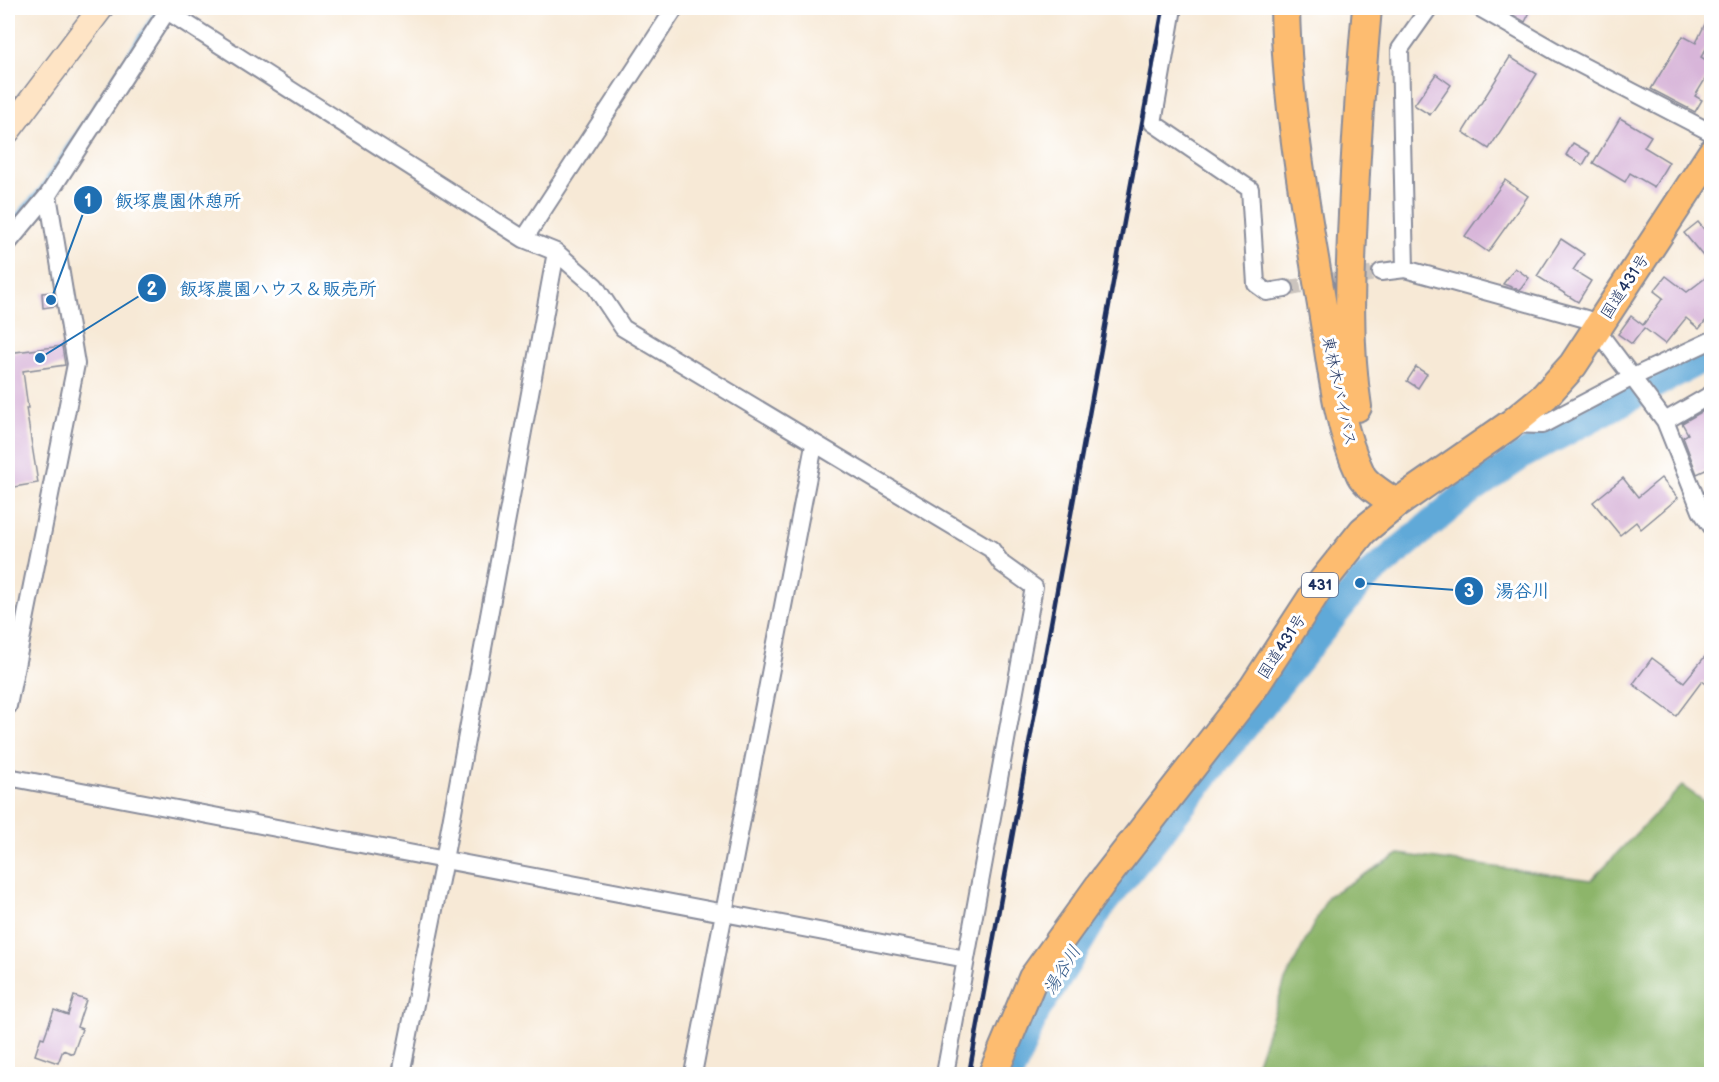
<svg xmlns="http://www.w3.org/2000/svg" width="1719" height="1082" font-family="'Balsamiq Sans','Klee One',sans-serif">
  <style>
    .forest { fill: #8db56a; stroke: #547264; stroke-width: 1.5 }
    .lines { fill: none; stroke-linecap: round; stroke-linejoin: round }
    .stream { stroke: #61a9d8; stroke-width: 4.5 }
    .river { stroke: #61a9d8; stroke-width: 28 }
    .building { fill: #d8b5d9 }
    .minor-tunnel { stroke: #cbc4be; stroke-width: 16; stroke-dasharray: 16 8; stroke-linecap: butt }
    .minor-casing { stroke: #898c9a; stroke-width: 20 }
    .secondary-casing { stroke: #898c9a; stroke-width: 27 }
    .trunk-casing { stroke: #898c9a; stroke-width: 32 }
    .minor { stroke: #fff; stroke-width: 16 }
    .secondary { stroke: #fee4c5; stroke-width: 24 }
    .trunk { stroke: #fdbc6f; stroke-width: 28 }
    .rail { stroke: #1b2f5e; stroke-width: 4.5 }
    .labels { text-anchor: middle; stroke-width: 6; stroke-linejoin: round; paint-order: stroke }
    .shield { fill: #fff; stroke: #5f6d8e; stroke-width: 1.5 }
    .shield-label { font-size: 15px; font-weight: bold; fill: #1b2f5e }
    .street-label { font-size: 16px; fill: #1b2f5e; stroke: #fff }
    .water-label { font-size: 18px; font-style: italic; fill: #345a89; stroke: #fff }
    .leader { fill: none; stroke: #1f6fb2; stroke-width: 2 }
    .callout-dot { fill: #1f6fb2; stroke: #fff; stroke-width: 2 }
    .mark-label { font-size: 18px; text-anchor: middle; font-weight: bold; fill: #fff }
    .callout-label { font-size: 18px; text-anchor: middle; font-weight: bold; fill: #1f6fb2; stroke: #fff; stroke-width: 6; stroke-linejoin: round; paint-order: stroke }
  </style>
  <rect width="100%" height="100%" fill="#fff"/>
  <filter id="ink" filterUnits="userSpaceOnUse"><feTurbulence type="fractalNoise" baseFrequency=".0167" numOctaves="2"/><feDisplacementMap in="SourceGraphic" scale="12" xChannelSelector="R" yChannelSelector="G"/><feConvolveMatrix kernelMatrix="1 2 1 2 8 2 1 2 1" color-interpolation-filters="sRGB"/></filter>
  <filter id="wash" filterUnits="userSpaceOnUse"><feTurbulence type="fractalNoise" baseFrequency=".008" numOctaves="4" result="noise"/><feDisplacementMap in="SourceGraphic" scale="24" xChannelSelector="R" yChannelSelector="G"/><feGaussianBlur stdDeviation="1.35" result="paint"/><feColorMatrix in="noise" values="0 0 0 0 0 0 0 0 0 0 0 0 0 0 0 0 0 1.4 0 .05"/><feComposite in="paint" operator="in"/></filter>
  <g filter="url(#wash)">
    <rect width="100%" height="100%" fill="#f7e9d6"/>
    <path class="forest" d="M1682 786 1711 806V1074H1257L1256 1065 1285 981 1328 896 1399 854 1591 880Z"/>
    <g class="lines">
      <path class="stream" d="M8 226 42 188 159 8"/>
      <path class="river" d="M1010 1074 1037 1010 1054 985 1102 905 1360 583 1466 494 1523 455 1712 354"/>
    </g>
    <g id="blocks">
      <path class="building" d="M1516 8H1532L1525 22 1513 15Z
        M1712 9V39L1701 57 1712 64V68L1695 96 1702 100 1695 112 1651 89 1683 36 1696 43Z
        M1510 57 1537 74 1489 149 1463 132Z
        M1436 74 1451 85 1430 115 1414 105Z
        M1620 118 1651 136 1644 147 1669 162 1654 187 1630 173 1625 182 1593 163Z
        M1573 143 1590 153 1583 165 1566 155Z
        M1505 180 1528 196 1488 252 1465 236Z
        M1698 222 1712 239V267L1684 233Z
        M1561 239 1584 254 1573 270 1591 281 1578 302 1537 276Z
        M1515 268 1529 278 1520 290 1503 284Z
        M1712 273V313L1699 329 1686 318 1665 344 1644 328 1632 344 1618 334 1631 316 1643 325 1663 298 1654 291 1666 276 1687 292Z
        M53 292 56 306 43 308 42 293Z
        M62 346 65 365 23 371 28 408H26L38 483 8 488V353Z
        M1416 367 1427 374 1418 388 1407 381Z
        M1712 406V467L1697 474 1683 437 1688 434 1682 423Z
        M1623 478 1638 497 1661 478 1678 498 1641 529 1636 522 1620 535 1593 502Z
        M1712 648V688L1702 681 1676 716 1633 684 1652 658 1684 682Z
        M74 996 86 1000 77 1027 82 1029 73 1054 63 1050 58 1063 35 1055 41 1037 44 1038 54 1010 68 1015Z"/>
    </g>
  </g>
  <g filter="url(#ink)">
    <use href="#blocks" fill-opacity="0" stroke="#898c9a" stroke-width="1.5"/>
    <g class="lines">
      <path class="minor-tunnel" d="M1285 289 1381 272"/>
      <defs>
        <path id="minor" d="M1173 8 1153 123 1250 189 1256 284 1267 292 1285 289
          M1480 8 1560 54 1712 133
          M524 239 675 8
          M8 243 48 195 167 11 524 239 556 252 595 286 623 328 991 549 1002 564 1034 587 945 1074
          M1405 269 1400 49 1429 8
          M1381 272 1405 269 1586 319 1596 329 1665 421 1701 511 1712 527
          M1665 421 1712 394
          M1511 424 1542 425 1633 377 1712 340
          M8 706 76 364 48 195
          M8 777 966 959
          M401 1074 444 860 556 252
          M693 1074 814 445"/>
        <path id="secondary" d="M8 131 101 8"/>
        <path id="trunk" d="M1285 8C1287 109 1306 211 1323 311 1332 365 1337 425 1361 475 1366 485 1387 497 1396 504
          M1357 407C1347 343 1350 277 1353 214 1356 145 1361 76 1367 8
          M993 1074 1033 978 1100 885 1254 687 1323 581 1363 531 1396 504 1511 424 1545 396 1573 365 1712 153"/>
      </defs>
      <use href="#minor" class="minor-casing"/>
      <use href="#secondary" class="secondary-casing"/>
      <use href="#trunk" class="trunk-casing"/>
      <use href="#minor" class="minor"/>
      <use href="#secondary" class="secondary"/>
      <use href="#trunk" class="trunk"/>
      <path class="rail" d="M969 1074 1163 8"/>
    </g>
  </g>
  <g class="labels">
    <rect class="shield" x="1302" y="573" width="36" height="24" rx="4.5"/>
    <g class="shield-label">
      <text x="1320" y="590">431</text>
    </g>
    <g class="street-label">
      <text transform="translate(1624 286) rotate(-57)" y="6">国道431号</text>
      <text transform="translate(1340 391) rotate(78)" y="6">東林木バイパス</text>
      <text transform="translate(1281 646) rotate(-57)" y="6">国道431号</text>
    </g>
    <g class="water-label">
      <text transform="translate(1062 970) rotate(-58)" y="6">湯谷川</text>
    </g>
  </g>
  <path class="leader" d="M51 300L88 200M40 358L152 288M1360 583L1469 591"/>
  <g class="callout-dot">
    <circle cx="51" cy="300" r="6"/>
    <circle cx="40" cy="358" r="6"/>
    <circle cx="1360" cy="583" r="6"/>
    <circle cx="88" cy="200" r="15"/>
    <circle cx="152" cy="288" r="15"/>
    <circle cx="1469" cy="591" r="15"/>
  </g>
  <g class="mark-label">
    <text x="88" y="207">1</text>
    <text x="152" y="295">2</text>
    <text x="1469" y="597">3</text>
  </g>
  <g class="callout-label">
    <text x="178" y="207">飯塚農園休憩所</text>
    <text x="278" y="295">飯塚農園ハウス＆販売所</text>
    <text x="1523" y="597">湯谷川</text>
  </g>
  <rect width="1719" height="1082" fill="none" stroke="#fff" stroke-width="30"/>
</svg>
